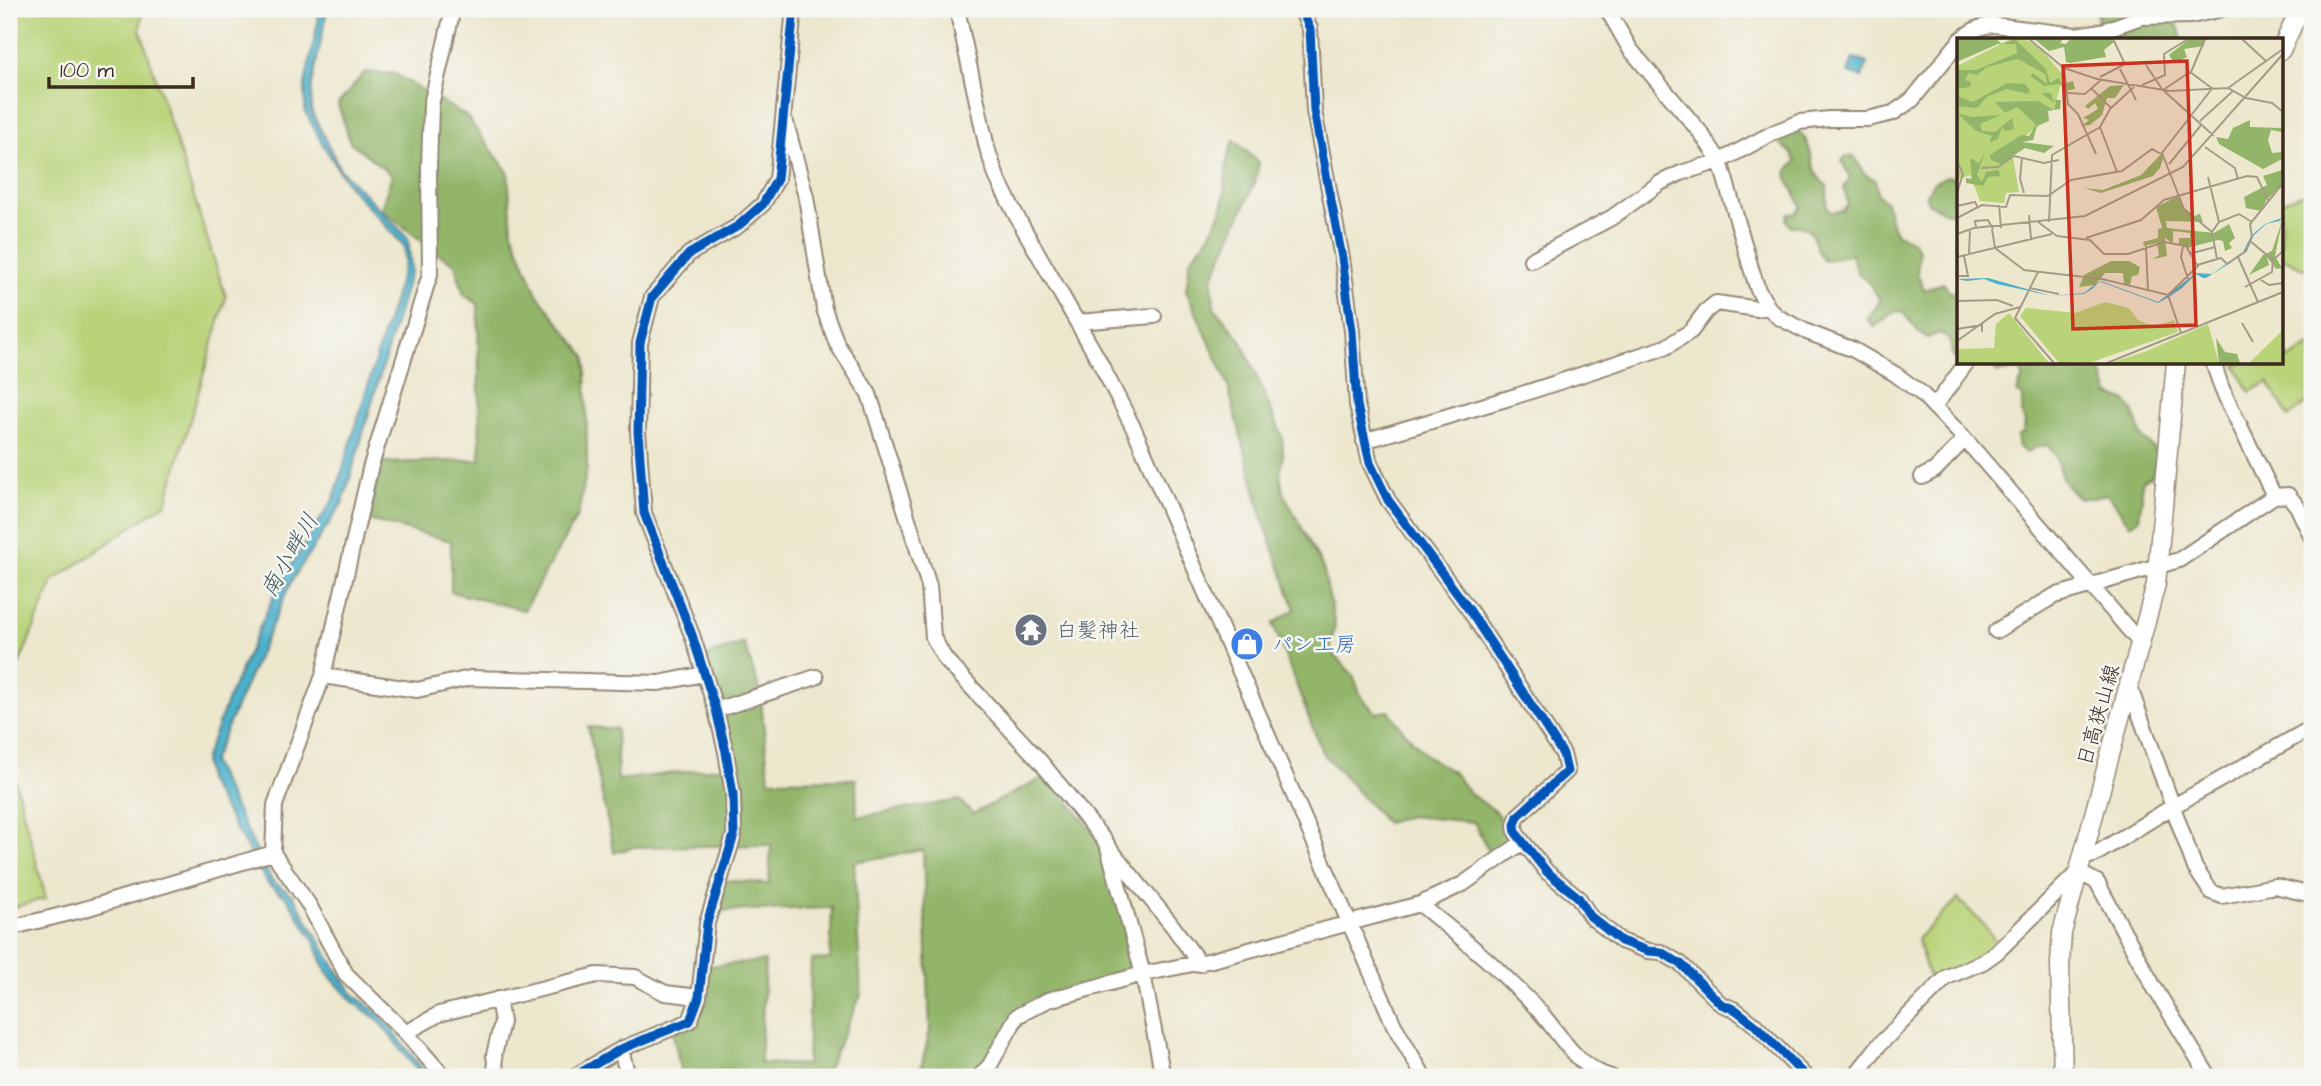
<svg xmlns="http://www.w3.org/2000/svg" width="2321" height="1086" font-family="'Architects Daughter','Klee One',sans-serif">
  <style>
    .green { fill: #b9d379; stroke: #7a7e4c; stroke-width: 2 }
    .forest { fill: #92b569; stroke: #667044; stroke-width: 2 }
    .water { fill: #4cb0cb; stroke: #446d74; stroke-width: 2 }
    .lines { fill: none; stroke-linecap: round; stroke-linejoin: round }
    .minor-casing { stroke: #948876; stroke-width: 18 }
    .major-casing { stroke: #948876; stroke-width: 21 }
    .minor { stroke: #fff; stroke-width: 14 }
    .major { stroke: #fff; stroke-width: 18 }
    .cycleway-casing { stroke: #f6f6f2; stroke-width: 13 }
    .cycleway { stroke: #0057b8; stroke-width: 9 }
    .labels { text-anchor: middle; stroke-width: 5; stroke-linejoin: round; paint-order: stroke }
    .worship-label { font-size: 21px; fill: #5b616d; stroke: #f6f6f2; text-anchor: start }
    .shop-label { font-size: 21px; fill: #366cbe; stroke: #f6f6f2; text-anchor: start }
    .street-label { font-size: 21px; fill: #3b2a1e; stroke: #f6f6f2 }
    .water-label { font-size: 23px; font-style: italic; fill: #41595b; stroke: #f6f6f2 }
    .inset-road { fill: none; stroke: #a59b87; stroke-width: 2 }
    .view { fill: #c8321e; fill-opacity: 0.15; stroke: #c8321e; stroke-width: 3.5 }
    .inset-edge { fill: none; stroke: #3b2a1e; stroke-width: 3.5 }
  </style>
  <rect width="100%" height="100%" fill="#f6f6f2"/>
  <filter id="ink" filterUnits="userSpaceOnUse"><feTurbulence type="fractalNoise" baseFrequency=".0143" numOctaves="2"/><feDisplacementMap in="SourceGraphic" scale="14" xChannelSelector="R" yChannelSelector="G"/><feConvolveMatrix kernelMatrix="1 2 1 2 8 2 1 2 1" color-interpolation-filters="sRGB"/></filter>
  <filter id="wash" filterUnits="userSpaceOnUse"><feTurbulence type="fractalNoise" baseFrequency=".00686" numOctaves="4" result="noise"/><feDisplacementMap in="SourceGraphic" scale="28" xChannelSelector="R" yChannelSelector="G"/><feGaussianBlur stdDeviation="1.57" result="paint"/><feColorMatrix in="noise" values="0 0 0 0 0 0 0 0 0 0 0 0 0 0 0 0 0 1.4 0 .05"/><feComposite in="paint" operator="in"/></filter>
  <g filter="url(#wash)">
    <rect width="100%" height="100%" fill="#ece7cd"/>
    <path class="green" d="M9 9H143L140 29 226 297 166 503 53 581 9 689Z
      M2312 190V266L2306 270 2281 257V202Z
      M2312 345V399L2289 417 2268 382 2250 392 2236 366 2244 362H2281V346L2289 359Z
      M9 758 46 898 9 909Z
      M1958 899 1985 926 1998 945 1987 954 1931 984 1917 939Z"/>
    <path class="forest" d="M2096 9H2163L2178 26 2182 40H2101Z
      M365 72 395 74 467 117 508 172 512 231 537 294 586 357 587 468 578 515 524 610 451 592V541L369 520 380 463 480 460 478 304 464 295 455 264 437 253 381 209 392 175 350 142 338 104Z
      M1793 128C1819 142 1804 169 1827 186V207L1831 213 1843 210 1848 204 1844 188 1850 178 1842 161 1846 156 1855 157 1864 174 1875 180 1878 195 1886 202 1891 222 1897 234 1913 241 1919 251 1917 272 1924 290 1943 283 1952 294 1959 289V362H1982C1971 367 1960 364 1952 356 1951 344 1951 338 1939 333L1927 338 1919 332 1902 311 1894 312 1874 327 1867 318 1875 309 1880 300 1869 283 1858 274 1851 254 1824 261C1811 247 1819 223 1790 226L1786 220 1788 213 1795 214 1801 207C1799 197 1784 180 1788 171 1790 167 1794 165 1796 161L1790 151 1781 145 1779 134Z
      M1234 140 1259 163 1255 182 1212 279 1214 307 1241 340 1282 436 1283 454 1280 476 1284 494 1323 568 1335 625 1330 650 1353 675 1362 698 1376 713 1389 711 1402 729 1426 755 1454 773 1470 794 1494 810 1516 841 1502 848 1492 858 1474 822 1409 816 1386 823 1322 752 1273 624 1295 609 1263 520 1226 379 1186 290 1190 260 1210 235 1223 207 1227 160Z
      M1947 176 1956 178 1959 214 1943 211 1928 203 1927 194 1933 183Z
      M1987 362H2091L2102 373 2109 395 2125 400 2133 411 2142 437 2155 450 2158 458 2152 475 2143 480C2140 487 2142 489 2142 497 2142 503 2139 511 2139 519L2131 525C2117 514 2120 504 2106 494L2093 498H2079C2073 492 2064 484 2061 475 2055 458 2062 461 2047 445L2034 448 2026 453 2019 447 2017 436 2023 433 2025 422 2022 414 2023 398 2017 392 2023 376 2018 369 1998 373Z
      M744 643 760 691 769 780 856 779 857 817 959 800 973 814 1048 775 1104 846 1139 973 1035 1007 978 1077H919L930 1030 923 850 854 862 861 995 824 1077H682L673 1033 694 1022 708 966 765 961 760 1063 807 1065 811 960 830 959 832 908 715 911 725 880 769 884 771 845 634 847 614 853 588 727 616 729 618 780 732 766 704 657Z"/>
    <path class="water" d="M317 9H325L326 15 312 85 311 110 340 169 408 238 411 269 343 502 291 582 212 762 272 881 293 895 335 967 354 995 383 1017 428 1077H422L378 1020 352 1001 327 973 313 939 287 898 268 884 207 780 204 760 231 692 279 584 334 498 405 262 404 246 348 185 323 145 305 111V84L318 22Z
      M1853 58 1867 63 1862 77 1848 73Z"/>
  </g>
  <g filter="url(#ink)">
    <g class="lines">
      <defs>
        <path id="minor" d="M957 9 987 148 997 178 1017 217 1097 357 1135 431 1394 1025 1424 1077
          M1301 9 1310 29 1314 111 1342 258 1352 331 1357 405 1370 463 1388 500 1470 611 1563 754 1567 771 1518 816 1515 825 1516 833 1547 872 1578 897 1590 916 1621 941 1648 951 1661 952 1681 964 1721 1004 1736 1010 1755 1025 1806 1077
          M1607 9 1630 49 1700 132 1720 161 1751 268 1758 290 1768 307 1778 317 1807 332 1854 350 1895 374 1921 393 1965 439 2142 645
          M1960 40C1971 31 1979 26 1994 25L2076 35 2102 31 2141 17 2191 16 2222 9
          M786 123 806 197 824 309 837 344 869 394 929 586 933 637 945 659 1040 761 1107 844 1143 974 1163 1077
          M1531 260 1611 218 1660 183 1681 173 1720 161 1775 132 1800 122 1829 119H1868L1893 113 1912 100 1959 42
          M1077 322 1154 316
          M2213 362 2222 389 2274 496 2288 495 2297 506 2312 538
          M1934 407 1967 362
          M1364 441 1516 396 1666 347 1691 331 1706 311 1716 303 1758 309 1768 307
          M1922 477 1935 470 1965 439
          M1996 631 2054 596 2179 560 2274 496
          M323 676 417 690 470 678 659 683 704 674
          M2129 685 2195 868 2211 892 2222 896 2275 886 2312 895
          M716 710 816 677
          M1110 849 1171 924 1200 964
          M2082 858 2094 855 2172 807 2304 732
          M1420 904C1446 926 1474 947 1498 970 1512 984 1528 998 1541 1013 1563 1038 1576 1067 1611 1077
          M9 928 78 911 273 853
          M406 1033 439 1014 597 975 635 977 665 993 699 997
          M621 1049 628 1077
          M444 1077 406 1033 346 974 309 905 273 853 275 805 323 676 370 469 430 274 429 167 431 105 453 9
          M497 1077 494 1055 502 1022 498 999
          M573 1077 621 1049 690 1021 699 997 707 923 734 835 733 794 726 752 716 710 692 635 644 513 638 431 640 343 652 297 689 254 738 226 763 204 777 179 794 9
          M979 1077 990 1065 1017 1016 1048 1000 1143 974 1212 960 1420 904 1463 884 1523 842
          M1854 1077 1879 1045 1947 977 1983 962 1997 952 2078 872 2097 882 2154 987 2209 1077"/>
        <path id="major" d="M2281 50 2300 9
          M2063 1077 2060 963 2062 933 2156 584 2176 362"/>
      </defs>
      <use href="#minor" class="minor-casing"/>
      <use href="#major" class="major-casing"/>
      <use href="#minor" class="minor"/>
      <use href="#major" class="major"/>
      <defs>
        <path id="cycleway" d="M1301 9 1310 29 1314 111 1342 258 1352 331 1357 405 1370 463 1388 500 1470 611 1563 754 1567 771 1518 816 1515 825 1516 833 1547 872 1578 897 1590 916 1621 941 1648 951 1661 952 1681 964 1721 1004 1736 1010 1755 1025 1806 1077
          M573 1077 621 1049 690 1021 699 997 707 923 734 835 733 794 726 752 716 710 692 635 644 513 638 431 640 343 652 297 689 254 738 226 763 204 777 179 794 9"/>
      </defs>
      <use href="#cycleway" class="cycleway-casing"/>
      <use href="#cycleway" class="cycleway"/>
    </g>
  </g>
  <defs>
    <symbol id="temple-disc" viewBox="-11 -11 22 22"><circle r="9.5" fill="#6b7280" stroke="#f6f6f2"/><path d="M0-6L5-2H3V0L6.5 2.5H4V6H1.5V3h-3V6H-4V2.5H-6.5L-3 0V-2H-5Z" fill="#fff"/></symbol>
    <symbol id="shop-disc" viewBox="-11 -11 22 22"><circle r="9.5" fill="#3f7fe0" stroke="#f6f6f2"/><path d="M-5-2.5h2.3a2.7 3.5 0 0 1 5.4 0H5L5.5 6h-11ZM-1.5-2.5h3a1.5 2.3 0 0 0-3 0Z" fill="#fff"/></symbol>
  </defs>
  <g fill-rule="evenodd">
    <use href="#temple-disc" x="1012" y="611" width="38" height="38"/>
    <use href="#shop-disc" x="1228" y="625" width="38" height="38"/>
  </g>
  <g class="labels">
    <g class="worship-label">
      <text x="1056" y="637">白髪神社</text>
    </g>
    <g class="shop-label">
      <text x="1272" y="651">パン工房</text>
    </g>
    <g class="street-label">
      <text transform="translate(2098 715) rotate(-74)" y="7">日高狭山線</text>
    </g>
    <g class="water-label">
      <text transform="translate(289 555) rotate(-60)" y="8">南小畔川</text>
    </g>
  </g>
  <g transform="translate(1957 38)">
    <rect width="326" height="326" fill="#ece7cd"/>
    <path d="M54 1H68L83 10 106 37 97 72 85 67 75 72 82 88 54 108 62 154 49 155 47 165 23 163 13 137 0 142V28ZM148 264 172 270 181 282 197 288 217 282 221 294 132 325H102L63 278 69 270 118 275ZM52 275 92 325H0V311L37 310 39 286ZM251 286 262 325H154L190 313ZM325 293V325H292Z" fill="#b9d379"/>
    <path d="M0 1H39L45 6 58 1 89 31 93 45 101 40 106 46 116 43 118 51 108 53 103 46 87 48 73 38 76 35 90 46 88 36 61 21 30 29 20 37 12 35 8 42 14 44 13 49 0 51 1 32H19L60 15 59 6H41L0 24ZM77 1H106L103 5 109 6 113 1H154L157 4 147 12 149 19 113 25 109 24 107 9 92 13ZM248 1 247 8 227 11 230 19 217 25 212 17 231 2ZM50 45 68 46 73 52 71 56 49 51 30 59 20 70 0 68V58L16 64ZM167 47 158 60H150L145 77 133 87 124 88 132 82 126 80 141 71 138 65 131 71 128 68 153 48ZM84 55H94L96 62H104L103 71 91 73 92 83 80 88 76 102 65 104 97 108 87 115 68 110 44 126 34 122 33 117 64 97 72 98 79 87 60 69 48 75 38 64 81 63 97 72 99 63 96 64ZM0 75 15 79 44 77 23 86 25 93 38 94 55 80 57 91 48 93 45 89 41 101 32 105 35 98 19 93ZM293 82V89L325 90V94L314 92 311 102 315 115 325 114V121L306 131 262 106 259 99 271 101 276 90ZM28 114 20 137 25 144 29 134 41 132 44 138 31 139 26 148 9 145V140L15 141 13 120 22 125ZM203 117 207 118 203 130 196 138 144 155 127 150 146 152 184 137ZM325 132V148L310 161 304 173 289 170 287 159 310 147 306 138ZM221 158 226 169 237 178 243 176 246 184 209 183 210 190 257 195 272 186 278 200 272 205 275 210 268 213 266 203 261 202 230 210 222 207V200H233V195L216 193V206L208 200 210 218 196 221 202 217 200 205 187 208 186 204 201 200V191L205 190 199 169ZM325 183 318 218 325 230 319 231 310 219 312 227 292 237 306 217 315 213ZM154 223H172L183 229 181 237 175 238 173 247 167 246 166 235H148L138 247 122 249 127 237ZM259 300 268 314 280 316 283 325H262Z" fill="#92b569"/>
    <path d="M325 180 322 183 309 186 294 200 289 212 273 225 249 240H246L239 236 225 250 212 259 201 265 144 244H142L135 251 127 256 95 258 40 246 27 241 10 243 0 241 31 240 95 258 127 255 141 244 144 243 201 264 239 235 255 236 286 214 294 198 308 186Z" fill="#4cb0cb"/>
    <path class="inset-road" d="M72 1 107 30 140 41 213 53 271 50 289 60 315 65 326 74M285 1 310 24M189 27 205 51M107 30 111 66 121 76 139 116M163 31 179 62M234 34 248 1M143 39 168 26 156 1M185 47 208 37 207 16 231 1M271 50 326 11M135 51 154 70M256 51 233 34 206 52 257 98M111 55 128 56 144 42M243 83 276 53M143 89 160 134M248 109 278 130 281 141M205 115 227 171 255 194 260 221M65 119 63 141 67 155M0 123 6 136 0 155M212 126 245 86M24 130 41 129 57 118 87 125 102 122M251 139 262 184M91 158 114 142 165 133 195 111 204 116 254 52M42 167 44 190M0 168 18 164 21 170M72 177 74 201M0 180 25 167 49 169 53 157 91 158M81 184 100 198 133 202 147 216H171L207 204 229 208 240 227 264 220 270 226 289 213 295 199 293 186 326 145M92 184 95 117 143 89 153 71 177 49M19 190 18 183 31 182 36 191M35 191 38 210 67 232 145 241 211 257 242 227M255 194 262 184 282 176 295 184M0 196 17 190 128 178 226 129 326 16M129 200 184 182 207 162 290 138 300 139 311 162M293 203 316 222M189 208 191 252M226 208 224 219 231 241M12 216 13 191M232 216 258 209M0 219 95 196M281 219 301 264M81 234 58 280 97 325M0 238H11L7 218M304 242 312 247 326 245M288 249 315 234 316 222 326 213M73 250 102 256M211 257 224 295M0 263 40 262 56 268M285 285 296 304M0 291 25 287V294M0 303 38 276 63 269M150 325 326 254"/>
    <path class="view" d="M230 23 239 287 116 291 106 28Z"/>
    <rect width="326" height="326" class="inset-edge"/>
  </g>
  <rect width="2321" height="1086" fill="none" stroke="#f6f6f2" stroke-width="35"/>
  <path d="M49 77v10h144v-10" fill="none" stroke="#3b2a1e" stroke-width="3.5"/>
  <text x="60" y="77" font-size="21" fill="#3b2a1e" stroke="#f6f6f2" stroke-width="5" paint-order="stroke">100 m</text>
</svg>
